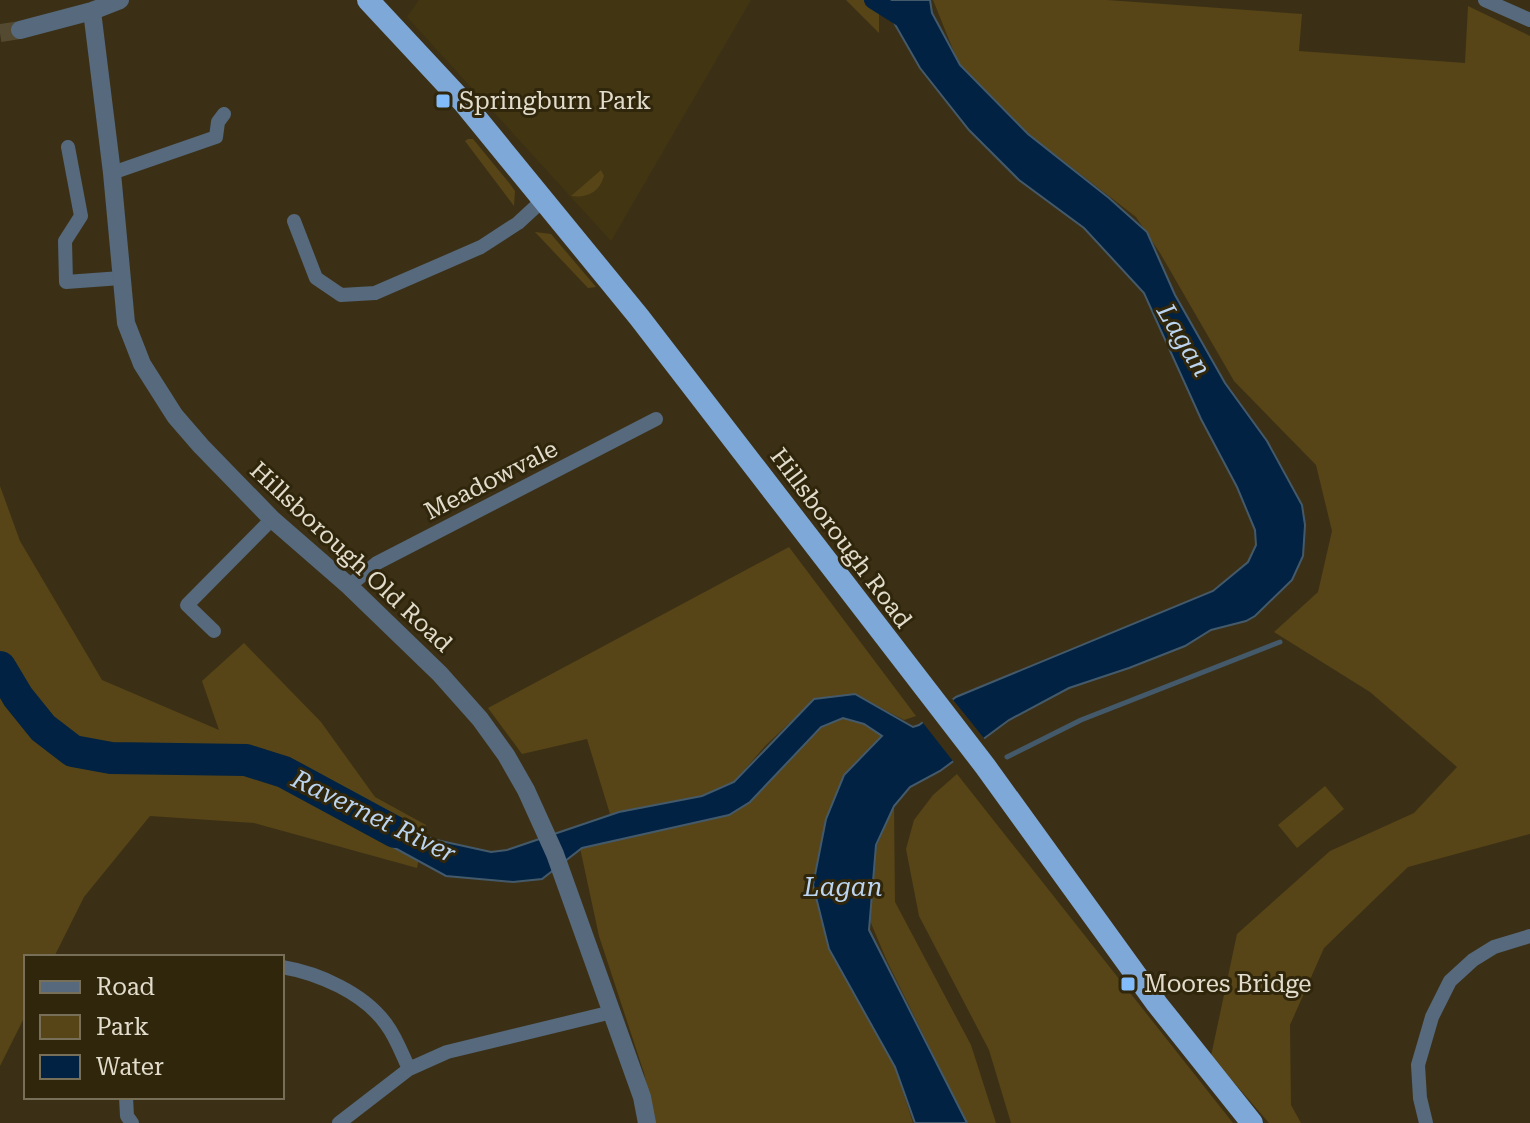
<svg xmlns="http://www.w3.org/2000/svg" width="1530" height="1123" font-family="'Roboto Serif',serif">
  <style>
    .built { fill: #423512 }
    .green { fill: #574517 }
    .water { fill: #012242; stroke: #445a6b; stroke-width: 2 }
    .pier { fill: #3b3016 }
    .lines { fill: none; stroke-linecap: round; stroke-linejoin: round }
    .stream { stroke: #445a6b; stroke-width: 5 }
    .canal { stroke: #012242; stroke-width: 18 }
    .river { stroke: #012242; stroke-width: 32 }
    .tertiary-tunnel { stroke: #544a31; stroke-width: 18; stroke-dasharray: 18 9; stroke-linecap: butt }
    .minor { stroke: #56697d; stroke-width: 14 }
    .tertiary { stroke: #56697d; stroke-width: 18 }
    .trunk { stroke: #7ea8d7; stroke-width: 22 }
    .poi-dot { fill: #82bcfa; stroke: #30260b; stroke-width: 3 }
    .labels { text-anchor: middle; stroke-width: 6; stroke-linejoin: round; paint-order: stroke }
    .poi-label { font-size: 24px; fill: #e2dccc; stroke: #30260b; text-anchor: start }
    .street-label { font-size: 24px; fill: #e2dccc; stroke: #30260b }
    .water-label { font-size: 26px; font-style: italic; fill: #bbd4f0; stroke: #30260b }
  </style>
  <rect width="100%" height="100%" fill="#3b3016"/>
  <path class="built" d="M419 0H751L611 241 407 17Z"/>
  <path class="green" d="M846 0H879V33Z
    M933 0H1107L1302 14 1299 51 1465 63 1468 6 1530 36V834L1408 867 1324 948 1290 1025 1291 1105 1301 1123H1269L1211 1056 1237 934 1330 851 1414 813 1457 767 1370 692 1274 632 1318 592 1332 531 1316 465 1234 381 1160 253 1136 217 1017 125 958 62Z
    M468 139H473L510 184 515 191 514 206 465 141Z
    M601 170 604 176C599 193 587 198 571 196Z
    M535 232 551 234 596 287 588 288Z
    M0 486 20 541 102 680 219 730 202 681 244 643 321 722 375 797 426 825 417 868 254 823 150 816 84 897 54 957H26V1014L0 1066Z
    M789 547 916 716 904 720 855 694 815 699 765 746 734 782 702 796 610 814 587 739 522 754 488 708Z
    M843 718 866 725 882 736 844 775 829 949 895 1067 913 1123H655L644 1073 599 936 580 848 729 815 750 802 821 727Z
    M957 774 1233 1123H1011L989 1050 919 916 906 849 914 820 933 795Z
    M1325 786 1344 809 1297 848 1278 825Z
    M894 806 895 902 971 1045 996 1123H967L887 961 865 909 876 848Z"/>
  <path class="water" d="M881 0H930L932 13 960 65 1028 134 1109 198 1147 232 1175 295 1225 383 1267 441 1302 505 1305 525 1303 556 1292 580 1255 616 1246 621 1211 630 1185 646 1129 668 1069 688 1009 720 940 771 910 787 894 806 876 845 869 930 967 1123H915L895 1067 829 949 813 885 826 819 844 775 882 736 864 724 843 718 821 727 750 802 729 815 582 848 542 879 513 882 446 876 349 823 363 800 400 823 432 839 491 852 507 850 619 812 702 796 734 782 814 699 855 694 913 727 919 725 956 697 1213 591 1248 562 1256 545 1255 530 1237 487 1201 419 1144 293 1084 228 1019 180 969 130 920 68Z"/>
  <path class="pier" d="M950 696 987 742 956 765 920 719Z"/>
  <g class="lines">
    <path class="stream" d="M1007 757 1081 720 1280 642"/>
    <path class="canal" d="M873 0 900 17"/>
    <path class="river" d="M0 667 18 697 43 728 73 751 111 758 246 760 284 772 395 832"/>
    <path class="tertiary-tunnel" d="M0 33 20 30"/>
    <path class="minor" d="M1485 0 1530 20
      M68 147 81 216 65 241 66 282 121 278
      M112 173 216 137 218 122 224 114
      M294 221 316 278 341 295 375 293 481 247 518 223 544 199
      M349 586 377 563 656 419
      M214 631 187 605 272 519
      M282 967C318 973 364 993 386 1024 396 1037 402 1054 409 1069
      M126 1097 127 1116 132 1123
      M339 1123 409 1069 447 1052 612 1012
      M1426 1123 1420 1098 1418 1065 1432 1017 1450 981 1473 960 1494 947 1530 936"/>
    <path class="tertiary" d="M92 11 112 173 126 323 142 364 175 416 201 446 272 519 349 586 440 674 480 719 506 755 526 790 555 854 642 1097 647 1123
      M20 30 92 11 120 0"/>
    <path class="trunk" d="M368 0 464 103 639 317 985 766 1157 1004 1252 1123"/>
  </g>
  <g class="poi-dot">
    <rect x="435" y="93" width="16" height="16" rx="4"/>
    <rect x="1120" y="976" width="16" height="16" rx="4"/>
  </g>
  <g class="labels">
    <g class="poi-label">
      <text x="459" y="109">Springburn Park</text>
      <text x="1144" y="992">Moores Bridge</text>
    </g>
    <g class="street-label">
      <text transform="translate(491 480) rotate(-27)" y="8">Meadowvale</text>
      <text transform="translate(841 538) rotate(53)" y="8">Hillsborough Road</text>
      <text transform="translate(351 557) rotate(43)" y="8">Hillsborough Old Road</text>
    </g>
    <g class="water-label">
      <text transform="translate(1184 340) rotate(59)" y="9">Lagan</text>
      <text transform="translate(374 816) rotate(26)" y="9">Ravernet River</text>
      <text x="843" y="896">Lagan</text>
    </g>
  </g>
  <rect x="24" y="955" width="260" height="144" fill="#30260b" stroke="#776f58" stroke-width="2"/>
  <rect x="40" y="981" width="40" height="12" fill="#56697d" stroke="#776f58" stroke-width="2"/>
  <text x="96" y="995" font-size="24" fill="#e2dccc">Road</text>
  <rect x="40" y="1015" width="40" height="24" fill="#574517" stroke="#776f58" stroke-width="2"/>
  <text x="96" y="1035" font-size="24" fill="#e2dccc">Park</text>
  <rect x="40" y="1055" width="40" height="24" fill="#012242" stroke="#776f58" stroke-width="2"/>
  <text x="96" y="1075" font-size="24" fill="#e2dccc">Water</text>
</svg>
